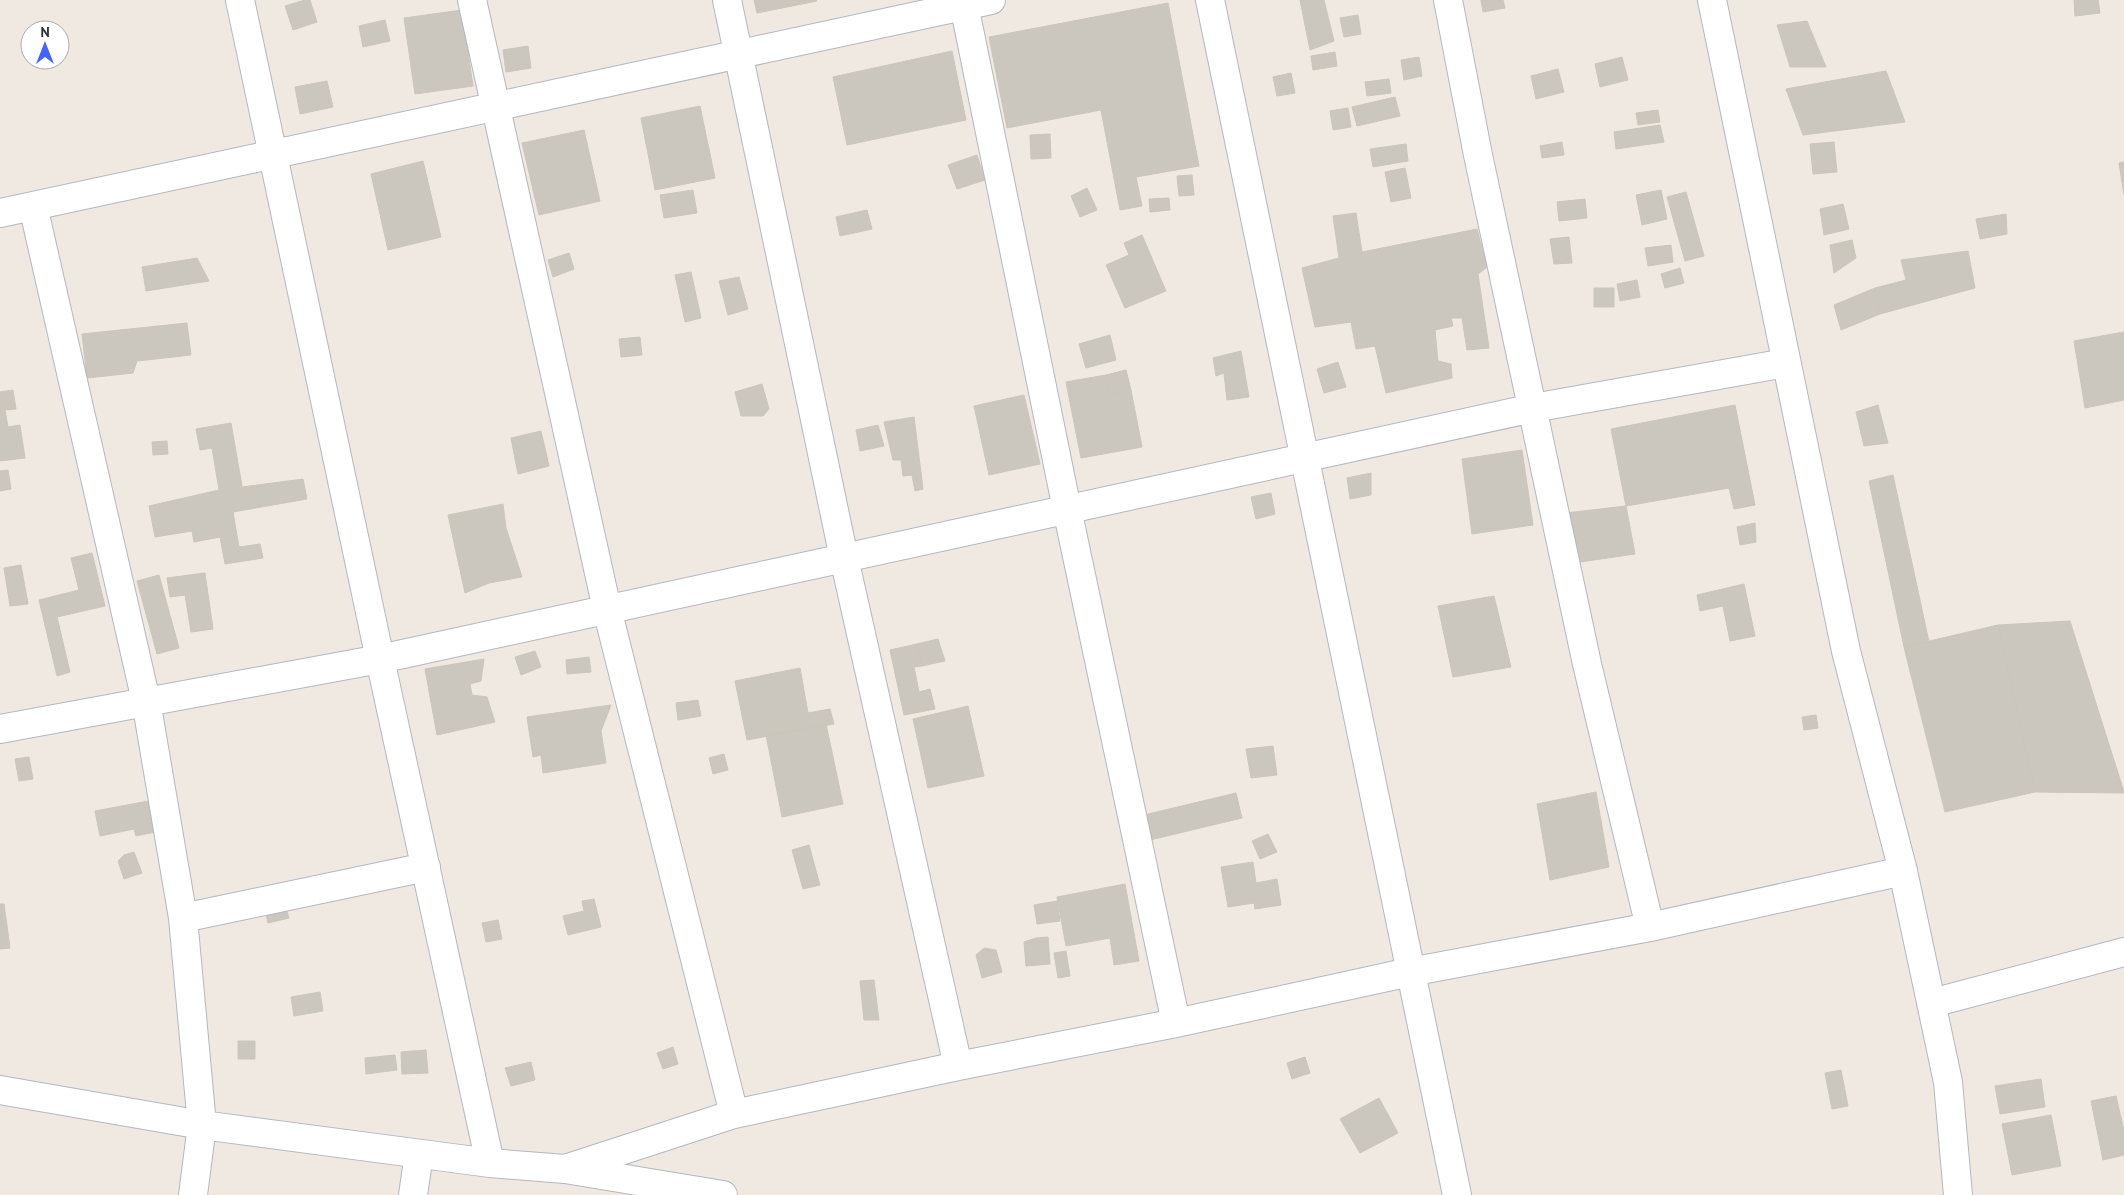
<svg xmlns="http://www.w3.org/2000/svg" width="2124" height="1195" font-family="'PT Sans',sans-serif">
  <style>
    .building { fill: #cbc7bf; stroke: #cbc5ba }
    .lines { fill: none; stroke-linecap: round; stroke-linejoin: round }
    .minor-casing { stroke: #b4b7c1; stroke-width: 30 }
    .tertiary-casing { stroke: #b4b7c1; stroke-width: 30 }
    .minor { stroke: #fff; stroke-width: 28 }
    .tertiary { stroke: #fff; stroke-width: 28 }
  </style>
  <rect width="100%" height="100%" fill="#efe9e1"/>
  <path class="building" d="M305 0H310L317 22 293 30 285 6Z
    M754 0H816L817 1 757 13Z
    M1300 0H1324L1334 41 1310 50Z
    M1481 0H1503L1505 8 1483 12Z
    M2074 0H2098L2100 13 2075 16Z
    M1168 3 1199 166 1136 177 1142 206 1120 210 1101 110 1007 128 989 37Z
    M462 10 473 86 415 94 404 18Z
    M1358 15 1361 34 1344 37 1340 18Z
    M385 20 390 41 363 47 359 26Z
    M1807 21 1826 67H1790L1777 25Z
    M528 46 531 68 506 72 503 50Z
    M952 51 966 120 847 145 833 77Z
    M1335 52 1337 66 1313 70 1311 56Z
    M1419 57 1422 76 1404 80 1401 60Z
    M1622 57 1628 80 1600 87 1595 64Z
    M1558 69 1564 92 1536 99 1531 76Z
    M1886 71 1905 122 1803 135 1786 89Z
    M1291 73 1295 93 1277 96 1273 77Z
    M1389 79 1391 93 1367 96 1365 82Z
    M327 81 333 107 300 114 295 87Z
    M1395 97 1400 116 1357 126 1352 107Z
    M700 106 715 178 655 190 641 118Z
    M1348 108 1351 127 1333 130 1330 111Z
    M1658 110 1660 122 1638 125 1636 113Z
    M1660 125 1664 142 1616 149 1614 132Z
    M584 130 600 201 539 215 522 143Z
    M1050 134 1051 158 1031 159 1030 135Z
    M1562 142 1564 155 1542 158 1540 146Z
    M1834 142 1837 172 1813 174 1810 144Z
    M1406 144 1408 161 1373 167 1370 149Z
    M977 155 985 180 957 189 948 165Z
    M423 161 441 237 388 250 371 174Z
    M2124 162V195L2119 163Z
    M1405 168 1411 198 1391 202 1385 172Z
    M1192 175 1194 195 1179 196 1177 176Z
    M1087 188 1097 210 1080 217 1071 196Z
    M693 190 697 213 664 218 660 195Z
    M1661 190 1667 219 1642 225 1636 195Z
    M1686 192 1704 256 1685 261 1667 197Z
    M1169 198 1170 210 1150 212 1149 199Z
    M1585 199 1587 218 1559 221 1557 202Z
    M1843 204 1849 229 1824 235 1820 209Z
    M867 210 872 229 840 236 836 217Z
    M1356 213 1362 252 1477 229 1487 267 1478 274 1489 348 1467 350 1462 318H1451L1453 326 1435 330 1438 361 1451 364 1452 378 1386 393 1375 346 1356 349 1351 322 1315 327 1302 268 1339 258 1333 216Z
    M2006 214 2007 234 1980 239 1976 219Z
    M1142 235 1166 291 1125 308 1106 265 1129 255 1124 243Z
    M1569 237 1572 263 1554 264 1550 239Z
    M1852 240 1856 258 1834 273 1830 245Z
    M1671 245 1673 262 1648 266 1645 248Z
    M1968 251 1975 288 1880 314 1875 288 1906 280 1901 260Z
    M569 253 574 269 553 277 548 260Z
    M197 258 209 281 146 291 142 267Z
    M1680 268 1684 283 1665 288 1661 274Z
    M691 272 701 318 685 322 675 275Z
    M739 277 748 309 728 315 719 281Z
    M1637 280 1640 297 1620 301 1617 284Z
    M1594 288H1614V307H1594Z
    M1875 288 1880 314 1841 330 1834 305Z
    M187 323 191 355 137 361 133 373 87 378 82 334Z
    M2124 332V400L2085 408 2074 341Z
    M1110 335 1116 360 1086 368 1079 344Z
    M640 337 642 355 621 357 619 339Z
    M1241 351 1249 397 1227 400 1224 373 1216 376 1213 358Z
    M1338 362 1346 387 1324 393 1317 369Z
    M1126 370 1131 390 1110 395 1106 375Z
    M1106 375 1110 395 1131 390 1142 447 1081 458 1066 382Z
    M762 384 769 409 763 416H741L735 392Z
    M13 390 16 409 5 410 8 427 20 425 25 458 0 461V392Z
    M1024 395 1040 464 989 475 974 406Z
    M1735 405 1755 505 1734 509 1729 488 1626 506 1611 429Z
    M1878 405 1888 443 1864 446 1856 412Z
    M914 417 923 489 915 491 912 475 903 476 901 460H893L884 422Z
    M231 423 242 486 219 490 212 448 200 450 196 429Z
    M878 425 884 446 860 451 856 430Z
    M541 431 549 466 518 474 511 438Z
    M167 441 168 454 153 455 152 442Z
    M1522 450 1533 525 1472 534 1462 459Z
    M8 470 11 489 0 491V471Z
    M1371 473V495L1350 499 1347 478Z
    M1893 475 1929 642 1904 647 1869 481Z
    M303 479 307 499 233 512 239 547 260 544 263 558 225 564 220 537 194 542 192 531 155 537 149 506 219 490Z
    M1271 493 1275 514 1256 519 1251 497Z
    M503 504 506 528 522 577 489 583 465 593 448 515Z
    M1626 506 1635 554 1573 563 1566 513Z
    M1755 523 1756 542 1740 545 1737 527Z
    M92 553 105 606 57 617 70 672 57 676 39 600 79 590 71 558Z
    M21 565 28 604 10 606 4 568Z
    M205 573 213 629 191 632 185 595 170 597 167 578Z
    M159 575 179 648 157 654 137 581Z
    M1744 584 1755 636 1730 641 1723 606 1700 611 1697 595Z
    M1494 596 1511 667 1453 677 1438 606Z
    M2070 621 2124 792V793L2035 792 1998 625Z
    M1998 625 2035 792 1945 812 1904 647Z
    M938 639 945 661 922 666 917 644Z
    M917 644 922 666 914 667 919 692 930 689 935 709 904 715 890 650Z
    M535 651 541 667 521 675 515 657Z
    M589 657 591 672 567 674 566 660Z
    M484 659 481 681 470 684 472 695 487 697 495 722 437 735 425 669Z
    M800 668 808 713 830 709 834 724 747 740 735 681Z
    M698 700 701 716 678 720 676 703Z
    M611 705 601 731 606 763 543 773 541 755 533 757 527 717Z
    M968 706 984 776 928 788 913 719Z
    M1816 715 1818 728 1804 730 1802 717Z
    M826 724 843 804 782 817 766 735Z
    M1273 746 1277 775 1251 778 1246 749Z
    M724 754 728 770 713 774 709 758Z
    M29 757 33 779 19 781 15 759Z
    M1596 792 1609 867 1550 880 1537 804Z
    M1236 793 1242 818 1150 840 1144 815Z
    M154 800 160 831 136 836 134 829 100 836 95 811Z
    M1268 834 1277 852 1260 859 1252 841Z
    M809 845 820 885 803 889 792 850Z
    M134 852 142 873 124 879 118 861 124 855Z
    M1253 862 1256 883 1277 879 1281 905 1255 909 1254 903 1228 907 1221 867Z
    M1125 884 1139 961 1114 965 1110 938 1066 946 1057 897Z
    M594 899 601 927 568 935 563 916 584 911 582 901Z
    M1057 901 1060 921 1037 924 1034 905Z
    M0 904H4L10 948 0 949Z
    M285 905 289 918 268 923 265 910Z
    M498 920 502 939 486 942 482 923Z
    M1048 937 1050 964 1026 966 1024 942 1036 938Z
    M984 948 996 950 1002 972 982 978 976 955Z
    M1066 951 1070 976 1058 978 1054 953Z
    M874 980 879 1020H864L860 981Z
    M320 992 323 1011 294 1016 291 997Z
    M238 1041H255V1059H238Z
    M673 1047 678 1064 663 1069 657 1053Z
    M426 1050 428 1073 402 1074 401 1052Z
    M395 1055 397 1070 366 1074 365 1058Z
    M1305 1057 1310 1073 1292 1079 1287 1063Z
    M531 1062 535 1080 511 1086 505 1068Z
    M1841 1070 1848 1106 1832 1109 1825 1073Z
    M2041 1079 2045 1107 2000 1114 1995 1086Z
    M2116 1096 2124 1131V1155L2103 1160 2091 1101Z
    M1379 1098 1398 1133 1360 1153 1340 1119Z
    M2051 1115 2061 1166 2012 1175 2002 1124Z"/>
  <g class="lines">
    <defs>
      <path id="minor" d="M240 0 380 659 490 1163
        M472 0 607 609 734 1114
        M727 0 844 558 958 1066
        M963 0 1067 509 1176 1023
        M1210 0 1457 1195
        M1448 0 1478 155 1587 664 1650 927
        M33 206 146 701 183 918 202 1125 193 1195
        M0 213 991 0
        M0 729 380 659 1533 408 1786 363
        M183 918 426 867
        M1932 1003 2124 952
        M0 1090 202 1125 490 1163 565 1169 723 1195
        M565 1169 734 1114 958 1066 1176 1023 1410 972 1650 927 1903 871
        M413 1195 419 1154"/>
      <path id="tertiary" d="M1712 0 1846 651 1903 871 1948 1082 1958 1195"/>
    </defs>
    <use href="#minor" class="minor-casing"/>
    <use href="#tertiary" class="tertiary-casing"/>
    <use href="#minor" class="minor"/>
    <use href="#tertiary" class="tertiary"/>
  </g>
  <g transform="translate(45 45)"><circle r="24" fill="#ffffff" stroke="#ababab"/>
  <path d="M0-4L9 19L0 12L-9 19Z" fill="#4264fb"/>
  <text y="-8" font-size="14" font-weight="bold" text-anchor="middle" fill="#2e2e2e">N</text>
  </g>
</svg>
